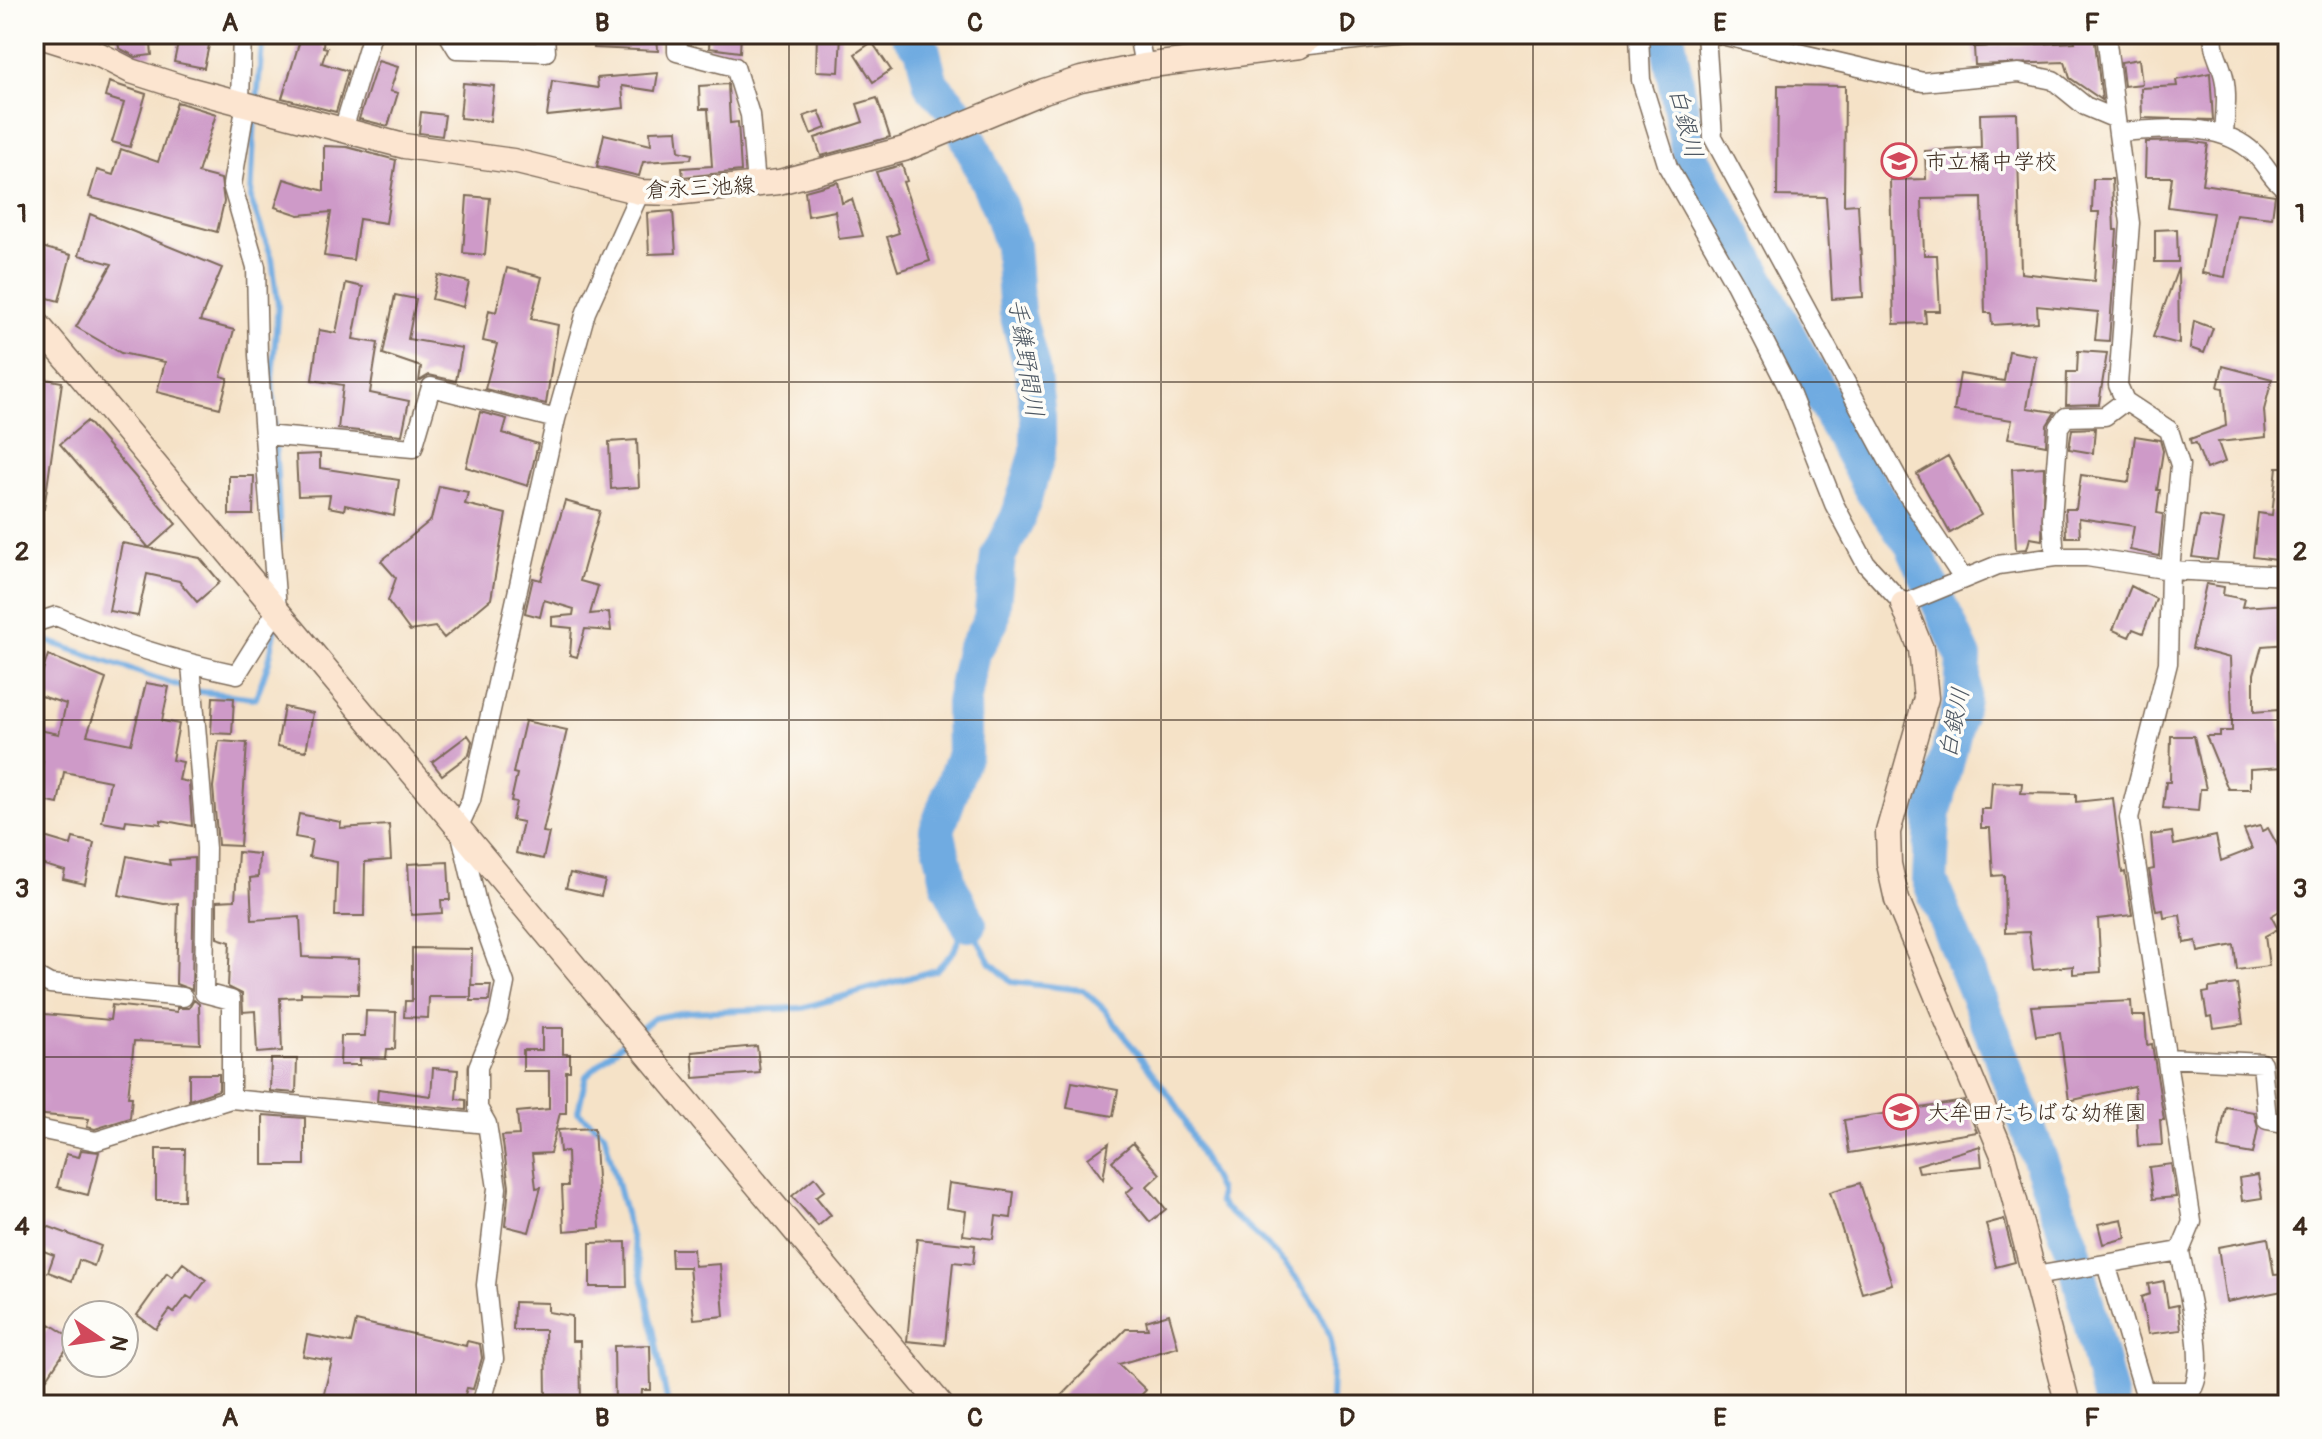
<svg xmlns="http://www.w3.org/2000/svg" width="2322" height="1439" font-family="Pangolin,'Klee One',sans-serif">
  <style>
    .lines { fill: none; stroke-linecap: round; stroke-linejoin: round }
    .stream { stroke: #6fabe1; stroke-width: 6 }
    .river { stroke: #6fabe1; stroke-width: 36 }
    .building { fill: #ce9ac8 }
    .street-casing { stroke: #7c6a59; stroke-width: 21 }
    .secondary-casing { stroke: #7c6a59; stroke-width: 27 }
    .street { stroke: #fff; stroke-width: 18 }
    .secondary { stroke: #fce5d0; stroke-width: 24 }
    .grid { fill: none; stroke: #3b2a1e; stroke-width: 2; stroke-opacity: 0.55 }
    .labels { text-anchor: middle; stroke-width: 7; stroke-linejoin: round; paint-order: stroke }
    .poi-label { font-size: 22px; fill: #3b2a1e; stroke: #fdfcf7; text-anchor: start }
    .street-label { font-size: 22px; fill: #3b2a1e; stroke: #fdfcf7 }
    .water-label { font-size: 24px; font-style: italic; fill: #4d5762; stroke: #fdfcf7 }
    .neatline { fill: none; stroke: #3b2a1e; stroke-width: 3 }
    .grid-label { font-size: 26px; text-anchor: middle; font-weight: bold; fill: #3b2a1e }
  </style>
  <rect width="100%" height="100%" fill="#fdfcf7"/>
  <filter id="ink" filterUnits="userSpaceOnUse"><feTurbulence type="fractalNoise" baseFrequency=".0125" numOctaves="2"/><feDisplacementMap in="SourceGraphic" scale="16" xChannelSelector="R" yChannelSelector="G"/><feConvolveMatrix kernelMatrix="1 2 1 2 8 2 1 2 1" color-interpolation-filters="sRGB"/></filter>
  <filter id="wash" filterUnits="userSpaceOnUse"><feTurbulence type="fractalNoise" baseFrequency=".006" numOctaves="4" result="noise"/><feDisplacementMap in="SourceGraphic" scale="32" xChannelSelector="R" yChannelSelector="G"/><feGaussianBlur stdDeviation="1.8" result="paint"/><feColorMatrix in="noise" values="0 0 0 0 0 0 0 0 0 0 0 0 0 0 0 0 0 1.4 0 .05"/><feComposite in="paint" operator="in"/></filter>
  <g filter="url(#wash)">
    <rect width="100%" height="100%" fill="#f5e2c7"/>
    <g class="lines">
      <path class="stream" d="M257 101 263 34
        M255 112 251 200 272 258 278 305 272 378 280 540
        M34 662 44 640 194 691 256 698 269 661 277 622
        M635 1033 654 1018 686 1012 802 1008 936 970 954 951 962 930 969 924 991 963 1012 982 1083 990 1104 1009 1176 1104 1219 1191V1202C1228 1213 1237 1218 1247 1227 1277 1253 1328 1307 1332 1348 1333 1367 1331 1386 1331 1405
        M626 1040 586 1076 578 1112 604 1133 647 1297 668 1405"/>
      <path class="river" d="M909 34 922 48 931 84 957 113 999 206 1012 246 1017 313 1032 369 1038 417V453L1018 518 998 556 991 621 973 652 963 703 964 754 937 830 949 885 969 924
        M1667 34 1689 153 1871 488 1912 544 1964 657 1962 699 1933 816 1930 881 1993 1034 2073 1249 2111 1405"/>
    </g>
    <g id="blocks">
      <path class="building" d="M117 34H150L152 55 136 57 119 48Z
        M180 34 211 36 204 68 174 62Z
        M302 34H324L323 47 327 48 322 63 348 71 336 112 282 98Z
        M657 34 658 51 594 48 595 36Z
        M710 34H741L740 52 709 48Z
        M817 34H841L839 72 816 71Z
        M2073 34H2094L2102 100 2070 78 2065 62 1975 65 1974 47 2075 42Z
        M872 42 891 70 873 82 855 54Z
        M2139 59 2142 84 2124 86 2121 62Z
        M378 61 398 67 390 91 398 93 388 126 359 119Z
        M658 73 655 91 622 86 624 108 547 116 552 81 598 88 597 78Z
        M2210 73 2213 120 2142 118 2141 88 2177 86 2176 80Z
        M109 82 146 94 130 147 112 142 124 103 105 97Z
        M463 83 494 86 490 121 460 118Z
        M728 84 730 123 738 122 741 171 683 177 682 168 712 166 708 109H700L699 86Z
        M1778 85 1845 86 1844 205 1858 204 1863 297 1832 299 1826 197 1777 196Z
        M877 98 890 137 821 156 815 138 863 122 857 104Z
        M177 102 216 114 198 173 221 179 224 202 217 232 89 197 97 170 113 175 121 149 158 162Z
        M819 111 826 128 811 134 804 116Z
        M421 112 445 115 442 136 419 133Z
        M2017 113 2021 273 2094 281 2099 212H2092L2093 179H2112L2114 230H2117L2109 341 2095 340 2098 312 2037 306 2038 322 1992 325 1991 313H1985L1982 198 1922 199 1924 255H1937L1940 311H1925L1926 323 1894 324 1890 180 1926 179 1925 151 1981 148 1980 114Z
        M677 130 679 151 692 154 691 159 643 162 639 176 597 166 604 134 651 145 650 131Z
        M2189 141 2208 144 2202 184 2275 195 2272 218 2236 214 2225 277 2202 273 2213 213 2168 207 2172 177H2145L2146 142Z
        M324 146 347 147 396 160 386 223 359 219 353 260 324 256 331 212 299 215 275 207 284 179 324 191Z
        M902 165 907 181 903 182 930 261 898 271 887 237 899 233 876 172Z
        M838 182 842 203 852 199 863 236 839 239 835 211 808 216 805 191Z
        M467 196 490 198 485 255 463 253Z
        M673 211 676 253 649 254 647 213Z
        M90 214 222 268 200 321 234 330 221 376 228 378 220 408 157 392 165 362 121 353 76 327 112 264 79 255Z
        M2177 229 2178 262H2155V230Z
        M34 245 71 255 59 301 37 295 43 272 34 270Z
        M507 268 542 277 531 319 558 325 546 404 485 389 497 344 483 341 489 310 496 312Z
        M2178 268 2179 344 2153 337Z
        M438 275 469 282 463 307 432 299Z
        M346 283 363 287 353 339 378 343 370 393 409 401 402 435 338 429 343 385 312 380 319 330 336 333Z
        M395 295 416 299 408 339 462 348 456 381 429 375 419 381 421 367 383 354Z
        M2194 321 2213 328 2204 353 2190 348Z
        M2009 351 2036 356 2027 408 2055 412 2047 425 2046 445 2008 438 2012 420 1954 411 1960 374 2004 381Z
        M2078 351 2107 353 2099 404 2066 405 2067 372H2077Z
        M2223 366 2272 379 2264 410 2266 437 2218 442 2225 462 2206 469 2196 443 2191 444 2190 439 2226 426 2223 388 2218 387Z
        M46 379 62 382 44 509 34 508V399Z
        M480 412 507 419 503 433 538 444 528 486 466 467Z
        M87 421 176 524 149 548 60 444Z
        M2095 428 2093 453 2069 449 2072 429Z
        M2135 436 2160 440 2163 451 2157 490H2160L2157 513 2163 514 2159 556 2130 550 2134 526 2079 518 2080 537H2066L2065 509H2076L2081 475 2129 482Z
        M637 440 639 487 611 489 609 442Z
        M320 454V468L399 480 394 516 345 505 344 510 328 507 330 495 298 496 296 455Z
        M1948 456 1981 515 1950 533 1917 474Z
        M2044 467 2042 540 2030 538 2027 549 2016 550 2012 469Z
        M2277 467H2288L2285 561 2253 557 2258 513 2272 515Z
        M229 476H254L253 515H229Z
        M439 486 468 492 465 504 506 514 491 599 444 638 435 627 410 631 388 601 396 578 381 561 431 520Z
        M565 501 600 511 580 581 598 586 590 614 609 612 611 631 585 629 577 657 570 655 572 628 552 626V617L573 615 574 609 544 600 540 617 525 613 533 578 541 580Z
        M2200 516 2224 520 2217 560 2192 557Z
        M122 543 200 558 220 582 197 602 179 581 147 574 138 616 109 611Z
        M2206 584 2224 587 2223 595 2244 599 2242 607 2288 604V644L2262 646 2254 674V712L2278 710 2285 767 2250 769V789H2228L2206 736H2220V731H2232V715L2230 658 2192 648Z
        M2131 586 2156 599 2143 633 2133 629 2129 637 2113 630Z
        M48 655 106 679 87 735 131 744 146 683 169 687 162 721 179 724 172 760 183 762 179 780 189 782 192 826 161 820V824L126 820 125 826 102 822 110 781 64 772 58 804 35 799 43 761 34 760V729L59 734 66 704 35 694Z
        M213 697 234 698 232 734 211 733Z
        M284 707 313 713 306 751 277 746Z
        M525 721 567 730 543 832 549 833 543 859 516 853 523 822 512 820 516 802 511 801 517 774 513 773Z
        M468 735 472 741 469 755 442 775 432 762Z
        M2171 736H2194L2206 789H2200L2198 811 2163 808 2166 782H2170Z
        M219 741 247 743 240 846 218 845 213 787Z
        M1992 782 2022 783 2021 793 2076 794V802L2113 798 2122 873 2125 872 2132 915 2098 919 2101 972 2073 974V966L2033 970 2029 932 2005 933 2004 875 1993 876 1990 828H1981V809H1990Z
        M299 814 341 822 340 828 389 825 391 860 365 862 364 916H335L337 862 309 857 312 840 295 837Z
        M2260 826 2262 831 2268 828 2288 864V906L2271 916 2278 929 2265 936 2269 966 2237 970 2234 945 2198 952 2196 941 2184 943 2180 915 2164 918 2163 910 2156 911 2149 870 2154 869 2151 835 2172 832 2174 845 2216 836 2221 861 2252 849 2244 830Z
        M34 834 71 845 73 838 94 843 85 884 63 879 65 871 34 862Z
        M238 852 259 854 258 877 250 878 252 920 300 917 302 957 359 959 358 994 301 993V997L280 998 282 1051 257 1053 255 1011 243 1012 242 994 228 987 230 942 217 938V901L235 900Z
        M127 856 170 865 169 860 194 858 192 990 176 984 178 903 164 904 119 895Z
        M448 862 450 900H441L442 913 411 915 408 864Z
        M570 873 605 881 601 896 566 888Z
        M412 948 472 949 471 997H429L428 1018 404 1017 405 1001H412Z
        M2237 984 2243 1024 2214 1028 2212 1016 2207 1017 2203 993 2209 992V988Z
        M471 985H491L489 1001H471Z
        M194 1000 199 1004 200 1044 134 1041 128 1097H132L130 1118 95 1129 87 1127 89 1119 34 1114V1013L110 1020 112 1005 177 1012V1008H189Z
        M2131 1001 2132 1016H2145L2147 1045 2152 1044 2164 1120H2160L2162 1145 2138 1146 2134 1086 2069 1101 2060 1033 2036 1036 2031 1006Z
        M366 1011 396 1012 395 1049H387L386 1059 360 1058V1065H340L341 1036H365Z
        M542 1028H563V1054H570V1071H566V1113H560L550 1153 532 1154 536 1188 541 1187 529 1232 505 1226 509 1187 502 1136 519 1135 517 1112 549 1109V1071H523V1050H542Z
        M757 1046 760 1073 694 1078 692 1052Z
        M271 1059H297L296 1093 270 1091Z
        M433 1068 458 1070 456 1099 466 1100V1110L377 1101 378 1089 431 1096Z
        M189 1074H219V1090L189 1100Z
        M1072 1082 1118 1090 1113 1116 1067 1108Z
        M1964 1101 1977 1132 1849 1153 1844 1120Z
        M2226 1107 2254 1112 2258 1128 2253 1154 2218 1148Z
        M263 1115 305 1118V1165H263Z
        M594 1128 600 1228 564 1231 562 1186H568L567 1151 560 1152 558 1130Z
        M1109 1143 1103 1179 1088 1158Z
        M1133 1143 1160 1174 1147 1186 1166 1209 1150 1222 1126 1193 1133 1187 1112 1161Z
        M1980 1146 1982 1166 1919 1172 1917 1165Z
        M156 1149H185L184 1200H156Z
        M81 1150 99 1152 88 1195 57 1187 66 1154 79 1157Z
        M2171 1164 2176 1197 2153 1199 2149 1167Z
        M2258 1175 2262 1198 2242 1201 2239 1178Z
        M815 1177 825 1190 816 1197 831 1215 818 1226 792 1196Z
        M949 1183 1014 1192 1011 1218 996 1216 993 1239 963 1235 966 1211 946 1208Z
        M1860 1183 1892 1284 1862 1293 1830 1192Z
        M2004 1219 2015 1262 1996 1267 1986 1224Z
        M2122 1219 2126 1238 2103 1244 2098 1224Z
        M44 1225 101 1246 94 1266 79 1260 72 1281 48 1272 54 1255 36 1248Z
        M2268 1238 2274 1275 2288 1274V1290L2226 1302 2218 1247Z
        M917 1239 975 1245 973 1264 953 1262 945 1345 907 1341Z
        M626 1242 627 1287H590V1243Z
        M671 1249H693L694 1266 720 1264 724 1316 694 1319 689 1267H672Z
        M183 1263 206 1280 192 1299 187 1296 174 1313 170 1310 156 1329 137 1315 167 1273 172 1277Z
        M2164 1281 2168 1307 2178 1305 2181 1330 2148 1334 2141 1297 2150 1294 2148 1284Z
        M514 1302 548 1303V1312L572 1316V1341H580L581 1405H551L553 1396H546L545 1330H513Z
        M1169 1314 1178 1347 1119 1364 1146 1390 1132 1405H1052L1126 1329H1148L1146 1321Z
        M356 1321 466 1346 467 1341 480 1344 482 1358 473 1389 467 1388 462 1405H321L332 1361 303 1356 307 1335 351 1343Z
        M50 1324 73 1339 47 1378 34 1369V1347Z
        M650 1345 651 1390H642L641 1405H615L614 1346Z"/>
    </g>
  </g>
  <g filter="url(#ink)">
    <use href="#blocks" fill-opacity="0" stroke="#7c6a59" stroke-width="2"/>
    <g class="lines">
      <defs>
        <path id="street" d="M448 34 457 49 546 52 545 34
          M677 34V52L735 67 750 115 756 184
          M1138 34 1144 66
          M1639 34 1641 80 1668 167 1735 284 1789 390 1834 504 1866 564 1903 604 1998 565 2055 557H2087L2170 570 2288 576
          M1706 34 1713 137 1903 488 1962 577
          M1717 34 1923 82 2019 73 2053 80 2085 106 2116 119 2130 223 2118 385 2125 401 2169 430 2180 465 2170 570 2168 663 2129 818 2192 1222 2180 1251 2035 1276
          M2106 34 2116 119
          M2214 34C2212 49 2218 57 2222 70 2229 90 2225 113 2224 134
          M1300 46 1411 34
          M240 101 242 34
          M343 130 372 34
          M2118 132C2164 130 2219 119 2255 154 2268 167 2272 180 2288 190
          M264 435 413 448 431 387 556 419
          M2055 557 2052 518 2059 427 2066 417 2105 416 2125 401
          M34 623 56 616C114 642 175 661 237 674L277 610 258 355 256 267 232 185 246 103
          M191 664 206 848 204 993 231 1000V1099
          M34 975 50 984 183 997
          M2167 1058 2262 1063 2267 1120 2288 1124
          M34 1128 96 1141 231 1099 487 1124
          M2106 1264 2144 1391 2145 1405
          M2144 1391H2191C2210 1366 2185 1283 2180 1251
          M481 1405 494 1359 486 1285 497 1188 487 1124 478 1108V1067L498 1018 505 983 478 908 459 826 471 800 556 419 586 312 640 192"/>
        <path id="secondary" d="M34 34 98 54 131 71 184 88 404 146 513 161 640 192 674 193 779 182 904 149 1044 91 1081 79 1144 66 1300 46 1316 34
          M34 320 941 1405
          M1903 604 1921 649 1926 698 1888 832 1889 864 1897 900 2003 1155 2068 1405"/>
      </defs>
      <use href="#street" class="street-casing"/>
      <use href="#secondary" class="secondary-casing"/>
      <use href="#street" class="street"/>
      <use href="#secondary" class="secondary"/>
    </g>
  </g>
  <path class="grid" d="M416 34V1405M789 34V1405M1161 34V1405M1533 34V1405M1906 34V1405M34 382H2288M34 720H2288M34 1057H2288"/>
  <defs>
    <symbol id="school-ring" viewBox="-11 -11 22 22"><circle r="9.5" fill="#fdfcf7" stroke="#d1495b" stroke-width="1.5"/><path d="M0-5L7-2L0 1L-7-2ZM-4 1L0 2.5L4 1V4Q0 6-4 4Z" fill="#d1495b"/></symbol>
  </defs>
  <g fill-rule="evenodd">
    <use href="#school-ring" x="1879" y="141" width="40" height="40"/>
    <use href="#school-ring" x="1881" y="1092" width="40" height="40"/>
  </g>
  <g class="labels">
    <g class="poi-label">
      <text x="1925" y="169">市立橘中学校</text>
      <text x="1927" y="1120">大牟田たちばな幼稚園</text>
    </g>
    <g class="street-label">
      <text transform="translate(700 187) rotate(-3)" y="8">倉永三池線</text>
    </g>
    <g class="water-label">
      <text transform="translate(1686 123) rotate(76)" y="8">白銀川</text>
      <text transform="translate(1026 358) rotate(81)" y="8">手鎌野間川</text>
      <text transform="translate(1954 723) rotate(-79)" y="8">白銀川</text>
    </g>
  </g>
  <rect width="2322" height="1439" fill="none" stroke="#fdfcf7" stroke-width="88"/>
  <g transform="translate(100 1339) rotate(103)"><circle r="38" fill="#fdfcf7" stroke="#afa8a0" stroke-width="2"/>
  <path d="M0-6L14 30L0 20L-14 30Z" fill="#d1495b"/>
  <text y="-12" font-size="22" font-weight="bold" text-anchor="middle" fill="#3b2a1e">N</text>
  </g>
  <rect x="44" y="44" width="2234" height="1351" class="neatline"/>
  <g class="grid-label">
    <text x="230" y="31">A</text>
    <text x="602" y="31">B</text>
    <text x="975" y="31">C</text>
    <text x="1347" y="31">D</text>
    <text x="1720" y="31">E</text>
    <text x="2092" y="31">F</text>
    <text x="22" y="222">1</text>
    <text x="2300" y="222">1</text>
    <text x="22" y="560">2</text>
    <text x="2300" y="560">2</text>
    <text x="22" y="897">3</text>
    <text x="2300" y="897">3</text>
    <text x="22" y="1235">4</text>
    <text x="2300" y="1235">4</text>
    <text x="230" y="1426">A</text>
    <text x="602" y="1426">B</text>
    <text x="975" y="1426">C</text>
    <text x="1347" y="1426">D</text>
    <text x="1720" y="1426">E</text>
    <text x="2092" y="1426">F</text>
  </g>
</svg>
